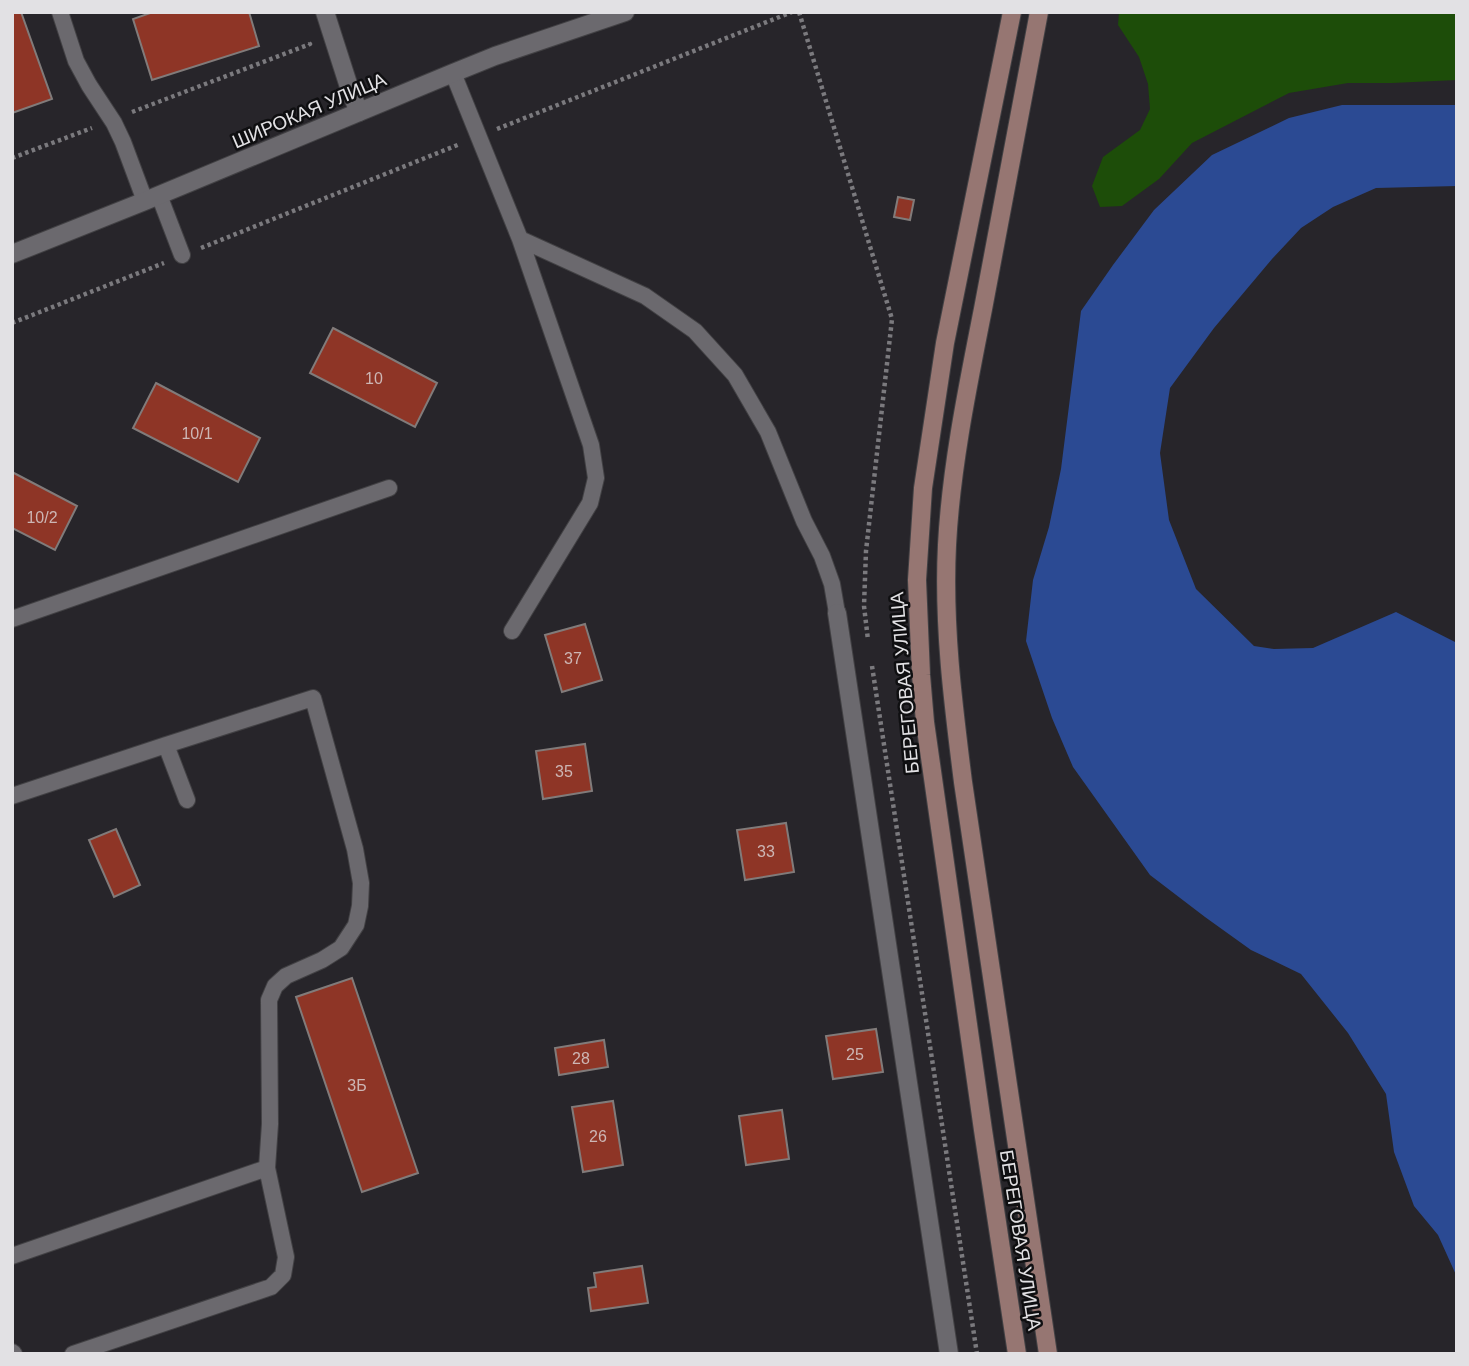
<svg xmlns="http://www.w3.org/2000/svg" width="1469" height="1366" font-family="Arial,sans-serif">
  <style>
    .green { fill: #1d4d09 }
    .water { fill: #2b4a93 }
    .building { fill: #8e3526; stroke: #817b7a; stroke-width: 2 }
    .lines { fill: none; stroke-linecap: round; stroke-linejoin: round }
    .service-casing { stroke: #424144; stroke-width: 18 }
    .minor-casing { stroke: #424144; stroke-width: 20 }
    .tertiary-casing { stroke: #424144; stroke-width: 20 }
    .secondary-casing { stroke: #424144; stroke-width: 20 }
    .path { stroke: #7b7a7e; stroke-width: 4.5; stroke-dasharray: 3.5 3.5; stroke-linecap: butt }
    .service { stroke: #6b696e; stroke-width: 16 }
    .minor { stroke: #6b696e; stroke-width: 18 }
    .tertiary { stroke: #6b696e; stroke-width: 18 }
    .secondary { stroke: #967672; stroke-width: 18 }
    .labels { text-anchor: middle; stroke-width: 5; stroke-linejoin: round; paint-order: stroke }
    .number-label { font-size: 16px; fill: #cdb6b4 }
    .street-label { font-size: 19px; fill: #e2e1e4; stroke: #0f0f11 }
  </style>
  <rect width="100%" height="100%" fill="#27252a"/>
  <path class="green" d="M1119 12H1457V80L1392 83H1348L1289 93 1192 143 1159 179 1122 206 1100 207 1092 186 1103 157 1140 130 1150 109 1148 84 1139 57 1118 25Z"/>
  <path class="water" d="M1342 105H1457V186L1376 188 1333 207 1301 228 1272 259 1214 328 1170 388 1160 453 1169 520 1196 589 1254 646 1274 649 1313 648 1396 612 1457 643V1277L1438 1235 1414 1206 1394 1152 1386 1094 1348 1033 1301 974 1251 950 1205 917 1150 875 1073 767 1052 718 1026 641 1033 580 1049 527 1061 469 1081 311 1113 265 1154 210 1212 155 1289 118Z"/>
  <path class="building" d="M12 12H21L52 99 12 113Z
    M153 12H249L259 46 152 80 133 19Z
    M898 197 914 200 910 220 894 217Z
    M333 328 437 383 415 427 310 373Z
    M156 383 260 438 238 482 133 428Z
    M12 472 77 506 55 550 12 528Z
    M585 624 602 680 562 692 545 635Z
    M585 744 592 791 543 799 536 751Z
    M786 823 794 872 745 880 737 830Z
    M116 829 140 885 114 897 89 840Z
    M352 978 418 1173 362 1192 296 997Z
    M876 1029 883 1072 833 1079 826 1036Z
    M604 1040 608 1067 559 1075 555 1048Z
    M613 1101 623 1165 583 1172 572 1107Z
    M782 1110 789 1159 746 1165 739 1116Z
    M642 1266 648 1303 591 1311 588 1288 596 1287 594 1273Z"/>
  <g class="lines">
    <defs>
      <path id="service" d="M60 12 76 61 89 85 114 123 123 142 145 201
        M453 73 520 239 591 445 596 478 590 503 512 631
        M159 195 182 255
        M520 239 645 296 695 331 735 375 768 432 804 521 822 556 832 584 837 613
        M12 619 389 488
        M166 745 187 800
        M12 796 166 745 313 698 355 849 361 883 360 906 356 925 341 948 322 960 286 976 275 986 269 1000 270 1124 267 1168 286 1257 283 1275 271 1287 73 1354
        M12 1256 267 1168"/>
      <path id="minor" d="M325 12 350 90 359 112
        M837 613 949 1354
        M12 1353 13 1354"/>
      <path id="tertiary" d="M12 254 145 201 453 73 495 56 625 12"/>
      <path id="secondary" d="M1012 12 945 343 923 488 917 580 921 675 925 722 983 1130 1017 1354
        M1039 12C1020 111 1002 210 983 309 968 385 951 467 947 545 943 625 953 703 963 782L1048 1354"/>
    </defs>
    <use href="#service" class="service-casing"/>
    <use href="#minor" class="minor-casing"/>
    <use href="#tertiary" class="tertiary-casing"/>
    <use href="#secondary" class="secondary-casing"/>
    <path class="path" d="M799 12 892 319 866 551 864 606 868 640
      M132 112 310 44 309 43
      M497 129 792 12
      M12 158 92 128
      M201 248 460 144
      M12 323 164 263
      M872 666 977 1354"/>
    <use href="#service" class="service"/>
    <use href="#minor" class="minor"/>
    <use href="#tertiary" class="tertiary"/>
    <use href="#secondary" class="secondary"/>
  </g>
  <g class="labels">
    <g class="number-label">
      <text x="374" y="384">10</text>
      <text x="197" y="439">10/1</text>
      <text x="42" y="523">10/2</text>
      <text x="573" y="664">37</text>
      <text x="564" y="777">35</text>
      <text x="766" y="857">33</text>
      <text x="855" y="1060">25</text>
      <text x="581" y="1064">28</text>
      <text x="357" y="1091">3Б</text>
      <text x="598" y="1142">26</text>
    </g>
    <g class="street-label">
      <text transform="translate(309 110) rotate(-23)" y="7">ШИРОКАЯ УЛИЦА</text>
      <text transform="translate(904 683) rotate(-95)" y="7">БЕРЕГОВАЯ УЛИЦА</text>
      <text transform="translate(1021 1240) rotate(81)" y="7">БЕРЕГОВАЯ УЛИЦА</text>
    </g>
  </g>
  <rect width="1469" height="1366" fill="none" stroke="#e2e1e4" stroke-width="28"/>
</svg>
